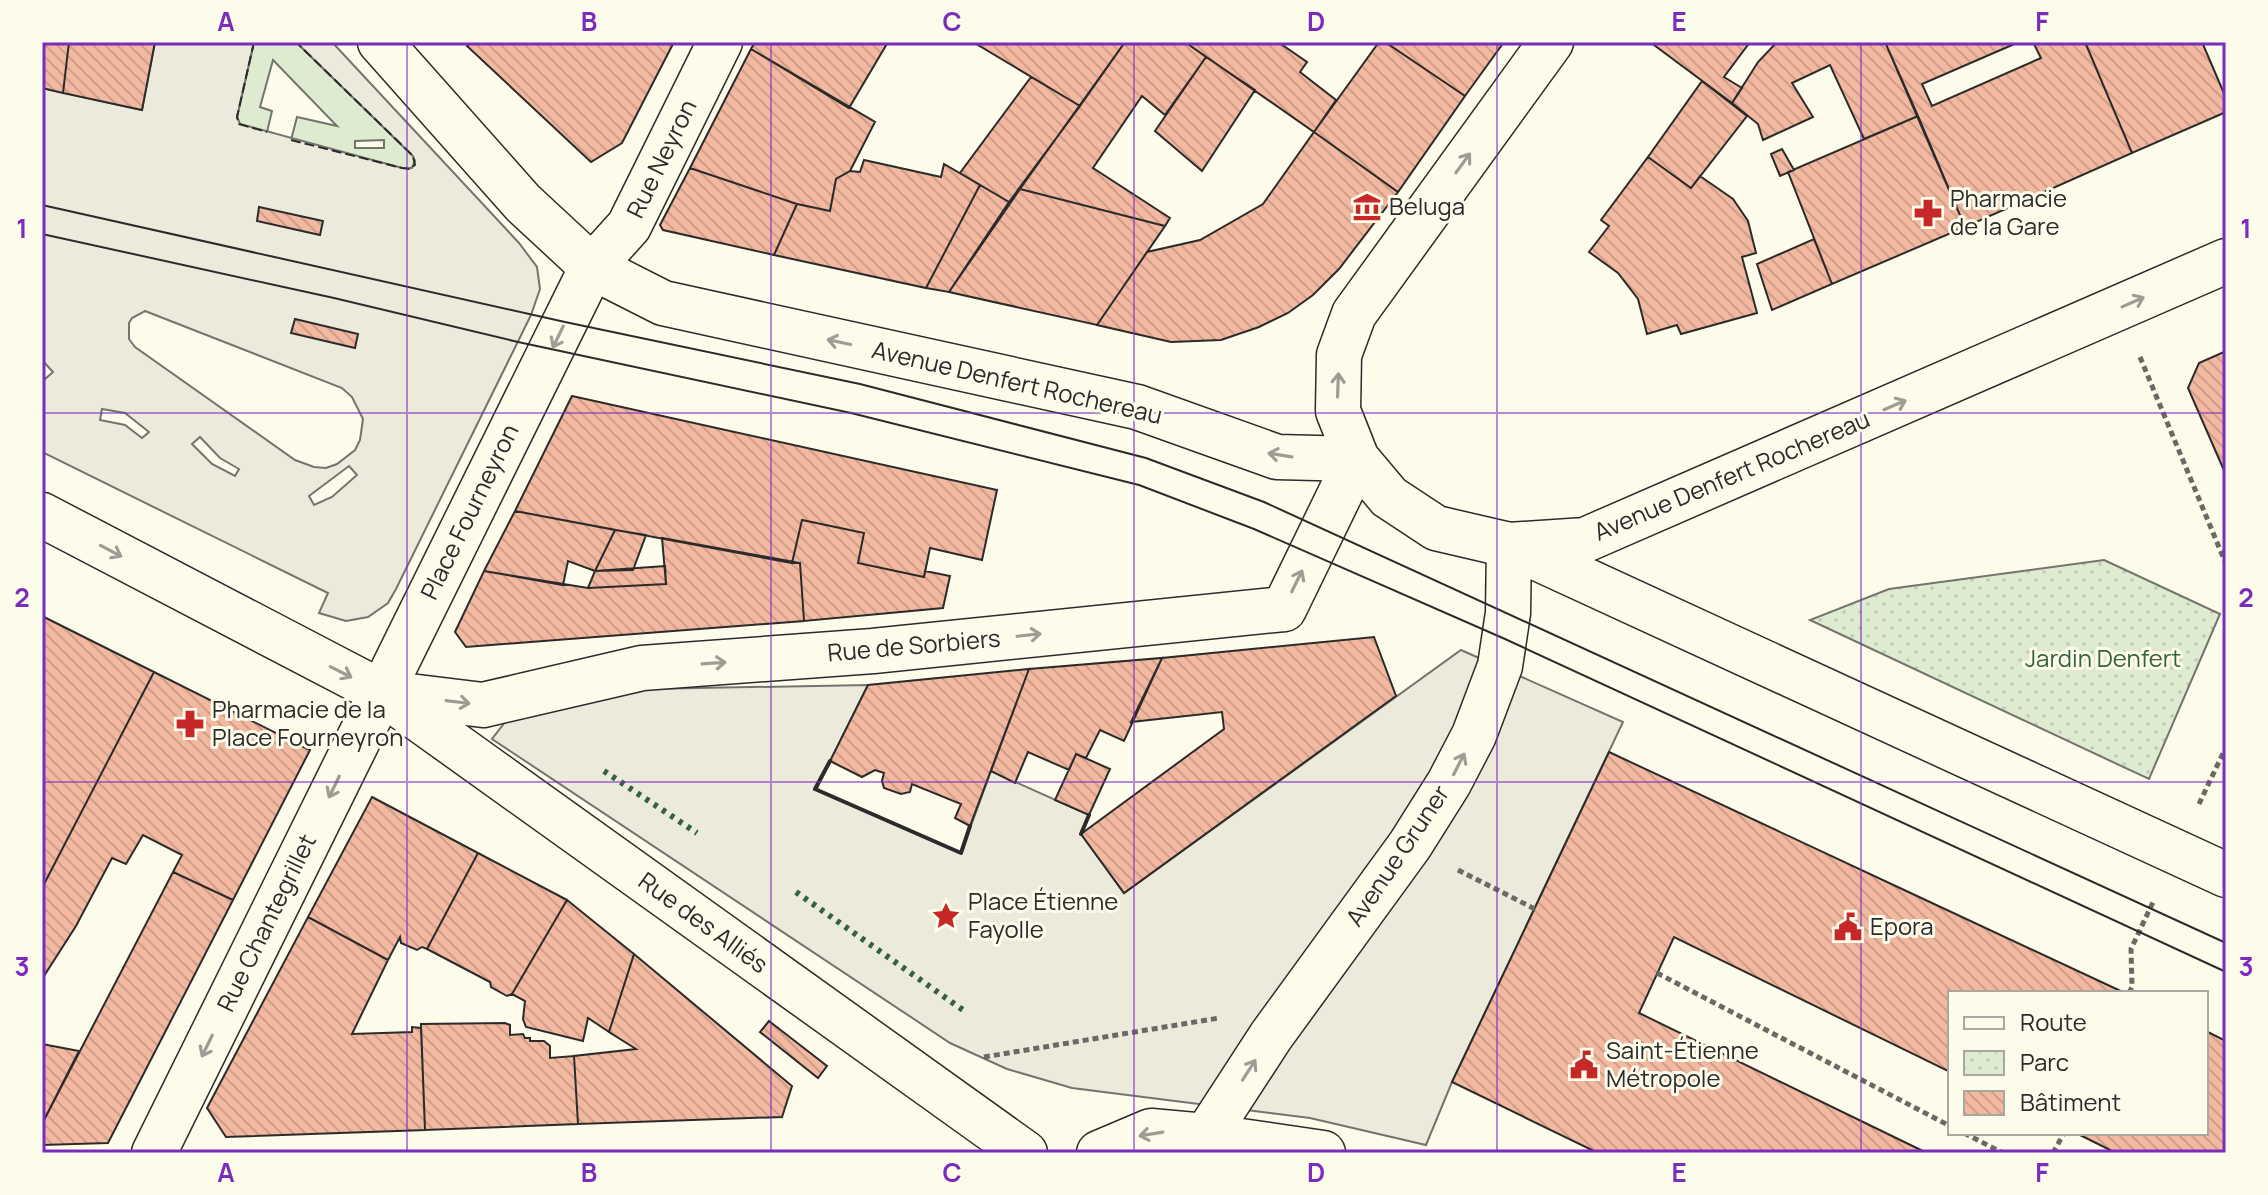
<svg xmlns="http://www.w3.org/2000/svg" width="2268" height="1195" font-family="Manrope,sans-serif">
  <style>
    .grass { fill: #deebd1; stroke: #74746e; stroke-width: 2; fill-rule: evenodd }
    .park { fill: url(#park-dots); stroke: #74746e; stroke-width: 2 }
    .parking { fill: #eceadb; stroke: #74746e; stroke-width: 2; fill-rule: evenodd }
    .building { fill: url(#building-back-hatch); stroke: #2b2b2b; stroke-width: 2 }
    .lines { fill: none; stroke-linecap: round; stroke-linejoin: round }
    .street-casing { stroke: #2b2b2b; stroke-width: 47 }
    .secondary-casing { stroke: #2b2b2b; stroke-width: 47 }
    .path { stroke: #6a6964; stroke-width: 5; stroke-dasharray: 6 4; stroke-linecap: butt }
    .street { stroke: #fdfbea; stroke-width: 44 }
    .secondary { stroke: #fdfbea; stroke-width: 44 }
    .tram { stroke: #2b2b2b; stroke-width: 2 }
    .hedge { stroke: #34623c; stroke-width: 6; stroke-dasharray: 4 6; stroke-linecap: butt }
    .fence { stroke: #2b2b2b; stroke-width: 2; stroke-dasharray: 10 4; stroke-linecap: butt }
    .wall { stroke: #2b2b2b; stroke-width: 4 }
    .oneway { stroke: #9e9d94 }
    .grid { fill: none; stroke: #7b2cbf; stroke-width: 2; stroke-opacity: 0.55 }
    .labels { text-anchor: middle; stroke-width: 6; stroke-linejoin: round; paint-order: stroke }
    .street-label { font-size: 24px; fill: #2b2b2b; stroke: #fdfbea }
    .poi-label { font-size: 24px; fill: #2b2b2b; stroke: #fdfbea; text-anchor: start }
    .park-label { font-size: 24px; fill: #34623c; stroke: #fdfbea }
    .neatline { fill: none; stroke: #7b2cbf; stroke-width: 3 }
    .grid-label { font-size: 26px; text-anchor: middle; font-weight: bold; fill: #7b2cbf }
  </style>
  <defs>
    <pattern id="park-dots" width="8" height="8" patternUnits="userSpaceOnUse" patternTransform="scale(2)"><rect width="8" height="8" fill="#deebd1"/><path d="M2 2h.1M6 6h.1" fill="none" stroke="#bfcab4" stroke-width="1.8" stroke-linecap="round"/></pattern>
    <pattern id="building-back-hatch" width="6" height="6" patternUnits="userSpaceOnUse" patternTransform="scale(2)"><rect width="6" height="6" fill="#f2b8a0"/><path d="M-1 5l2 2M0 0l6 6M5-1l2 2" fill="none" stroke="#d09e8a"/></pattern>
  </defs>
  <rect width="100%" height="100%" fill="#fdfbea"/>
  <path class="grass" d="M254 42H296L413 156 415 165 409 169 402 168 291 140 297 117 337 126 273 60 260 107 272 111 267 132 239 124 237 117ZM384 140V148H355V141Z"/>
  <path class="park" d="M2104 560 2220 614 2149 779 1810 620 1889 589Z"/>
  <path class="parking" d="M155 42H254L237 117 240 124 402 168H412L415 161 413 156 296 42H332L519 243 537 267 540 289 531 315 396 589 388 603 368 617 346 621 319 613 328 593 42 452V378L45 379 53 372 42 360V88L142 110ZM145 311 342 388 352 397 363 419 360 440 355 450 337 464 326 468 314 467 295 460 135 347 129 339V323L132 318ZM102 409 125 413 149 432 142 438 125 425 100 420ZM200 437 220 458 239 469 235 476 212 464 192 444ZM349 466 357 475 332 497 314 505 309 496Z
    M1461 650 1623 722 1452 1082 1426 1145 1310 1118 1072 1088 1007 1069 950 1043 492 739 512 713 644 689 868 685 816 790 961 853 991 771 1089 815 1081 834 1124 893Z"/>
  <path class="building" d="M42 42H69L63 93 42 88Z
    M69 42H155L142 110 63 93Z
    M471 42H674L622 143 591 162 467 46Z
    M755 42H888L849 108 751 49Z
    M973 42H1125L1080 106Z
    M1125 42H1185L1206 57 1165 115 1142 96 1093 168 1170 218 1165 226 1020 189Z
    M1185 42H1278L1307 62 1300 72 1336 100 1314 132Z
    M1379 42H1385L1465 96 1398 192 1314 132Z
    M1385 42H1504L1465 96Z
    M1650 42H1750L1724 77 1742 88 1732 103Z
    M1777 42H1885L1918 116 1864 139 1830 65 1792 83 1813 117 1763 140 1758 124 1732 103 1758 62Z
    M1885 42H2019L1922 84 1932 106 2041 58 2033 42H2085L2132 153 1965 227Z
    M2085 42H2202L2226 98V112L2132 153Z
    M751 49 875 122 850 171 836 179 830 211 797 204 690 168Z
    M1206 57 1255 90 1202 171 1155 131Z
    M1031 77 1080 106 1009 202 960 173Z
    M1702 81 1747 116 1691 188 1648 157Z
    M1918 116 1965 227 1832 284 1788 172Z
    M1314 132 1398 192 1339 269 1313 295 1288 313 1259 327 1221 340 1171 342 1097 325 1147 252 1200 240 1263 204Z
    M1782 149 1794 170 1780 176 1771 154Z
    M1648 157 1691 188 1700 176 1733 199 1748 221 1756 253 1742 257 1757 313 1681 334 1677 325 1647 334 1638 299 1618 273 1589 252 1609 226 1601 220Z
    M864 160 941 177 944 164 980 185 926 288 774 255 797 204 830 211 836 179 850 171 860 172Z
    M690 168 797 204 774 255 663 230 660 225Z
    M980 185 1009 202 949 292 926 288Z
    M1020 189 1165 226 1097 325 949 292Z
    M259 207 323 221 320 235 257 221Z
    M1814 239 1832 284 1772 310 1757 264Z
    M295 319 358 334 355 348 291 333Z
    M2226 351V475L2188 388 2199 363Z
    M572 396 997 490 982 560 930 548 924 577 858 563 864 533 802 520 792 563 515 511Z
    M515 511 615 530 595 571 568 561 563 585 484 571Z
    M802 520 864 533 858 563 924 577 925 571 950 576 943 608 804 621 800 563H792Z
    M615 530 646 535 633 570 595 571Z
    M662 538 800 563 804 621 466 647 455 632 484 571 588 588 666 584Z
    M665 566 666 584 588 588 595 571Z
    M42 616 154 672 42 888Z
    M1374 637 1396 696 1124 893 1081 834 1224 729 1222 712 1131 722 1162 658Z
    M1162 658 1124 741 1100 730 1086 758 1076 754 1069 770 1028 752 1015 783 991 771 1029 669Z
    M1029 669 970 826 955 818 961 804 912 784 910 792 901 794 884 788 882 781 884 773 875 770 862 777 830 761 868 685Z
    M154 672 310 750 233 900 173 872 182 855 143 835 126 864 112 858 76 926 42 979V888Z
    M1609 752 1917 896 2125 993H1950V1072L1674 937 1639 1013 1927 1153H1598L1452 1082Z
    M1076 754 1110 769 1089 815 1055 800Z
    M372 797 478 853 427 949 422 947 417 950 401 943 400 937 388 960 308 917Z
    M478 853 567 900 512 994 507 996 491 987 490 982 427 949Z
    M173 872 233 900 108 1143 42 1145V1124Z
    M567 900 634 954 609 1032 588 1018 583 1041 526 1027 523 1019 525 1001 512 994Z
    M308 917 388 960 352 1034 412 1032V1027L421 1028 425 1130 226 1137 207 1108Z
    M634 954 792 1086 782 1117 578 1124 574 1056 636 1049 609 1032Z
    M769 1021 827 1066 818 1078 760 1032Z
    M505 1023 510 1025V1035L523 1034 525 1038H530V1041H544L550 1046V1058L574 1056 578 1124 425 1130 421 1024Z
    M2206 1031 2226 1041V1153H2116L2076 1133H2206Z
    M42 1044 79 1051 42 1124Z"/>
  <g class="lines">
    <defs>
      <path id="street" d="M380 42 523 203 592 267 663 303 1137 407 1277 457 1357 459
        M1551 42 1354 314 1339 355 1338 411 1357 459 1389 497 1436 528 1509 545 1585 540 2226 261
        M42 515 381 692 1025 1153
        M1511 546 2226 875
        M385 693 483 705 642 668 873 651 1284 609 1357 459
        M1206 1136 1271 1036 1410 845 1449 783 1474 735 1500 666 1508 613 1509 545
        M154 1153 592 267 629 226 720 42"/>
      <path id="secondary" d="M1099 1153 1151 1131 1206 1136 1323 1153"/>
    </defs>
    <use href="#street" class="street-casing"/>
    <use href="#secondary" class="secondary-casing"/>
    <path class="path" d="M2140 357 2226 564
      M2199 804 2226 747
      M1458 870 1535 909
      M1657 973 1950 1126
      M2129 993 2132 987 2131 949 2154 900
      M984 1057 1219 1018
      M1964 1133 2003 1153
      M2053 1153 2064 1133"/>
    <use href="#street" class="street"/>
    <use href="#secondary" class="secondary"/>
    <path class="tram" d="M42 205 565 322 860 384 1146 458 1264 502 2226 943
      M42 234 334 298 518 342 851 413 1139 485 1254 529 1505 639 2226 972"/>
    <path class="hedge" d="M604 771 697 833
      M796 892 963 1010"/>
    <path class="fence" d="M254 42 237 117 239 124 267 132
      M291 140 402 168 409 169 415 165 413 156 296 42"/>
    <path class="wall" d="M830 761 815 789 961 853 970 826
      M1081 834 1089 815"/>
  </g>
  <defs><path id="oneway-shaft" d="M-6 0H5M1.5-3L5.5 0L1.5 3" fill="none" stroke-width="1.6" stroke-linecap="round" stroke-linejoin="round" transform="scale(2)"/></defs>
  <g class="oneway">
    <use href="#oneway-shaft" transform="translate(1463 163) rotate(-54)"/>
    <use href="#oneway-shaft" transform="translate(2133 302) rotate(-24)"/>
    <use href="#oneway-shaft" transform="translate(558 337) rotate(116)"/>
    <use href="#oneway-shaft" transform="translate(839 342) rotate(-168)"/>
    <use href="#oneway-shaft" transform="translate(1338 385) rotate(-88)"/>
    <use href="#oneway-shaft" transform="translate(1895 405) rotate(-23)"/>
    <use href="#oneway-shaft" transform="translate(1280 455) rotate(-171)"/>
    <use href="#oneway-shaft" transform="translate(111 551) rotate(28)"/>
    <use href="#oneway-shaft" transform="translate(1297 581) rotate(-64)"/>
    <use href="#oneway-shaft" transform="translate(1029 635) rotate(-6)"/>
    <use href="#oneway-shaft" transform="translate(714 663) rotate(-4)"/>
    <use href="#oneway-shaft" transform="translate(341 672) rotate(27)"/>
    <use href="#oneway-shaft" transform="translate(458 702) rotate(7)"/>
    <use href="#oneway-shaft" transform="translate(1459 764) rotate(-63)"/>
    <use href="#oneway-shaft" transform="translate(334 787) rotate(116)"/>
    <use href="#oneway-shaft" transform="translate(207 1046) rotate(116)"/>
    <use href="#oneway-shaft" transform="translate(1249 1070) rotate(-57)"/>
    <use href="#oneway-shaft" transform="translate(1151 1134) rotate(171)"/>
  </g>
  <path class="grid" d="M407 42V1153M771 42V1153M1134 42V1153M1497 42V1153M1861 42V1153M42 413H2226M42 782H2226"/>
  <defs>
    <symbol id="museum-bare" viewBox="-9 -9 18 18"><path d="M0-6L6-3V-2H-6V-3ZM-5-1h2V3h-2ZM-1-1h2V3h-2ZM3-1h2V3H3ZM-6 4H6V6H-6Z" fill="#c62828" stroke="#fdfbea" stroke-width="2.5" paint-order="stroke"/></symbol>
    <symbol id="pharmacy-bare" viewBox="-9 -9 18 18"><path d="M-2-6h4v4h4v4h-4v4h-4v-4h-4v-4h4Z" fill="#c62828" stroke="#fdfbea" stroke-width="2.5" paint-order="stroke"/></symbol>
    <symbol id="sight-bare" viewBox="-9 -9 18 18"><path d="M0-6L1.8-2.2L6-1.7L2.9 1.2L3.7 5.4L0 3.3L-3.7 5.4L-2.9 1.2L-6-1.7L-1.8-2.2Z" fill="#c62828" stroke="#fdfbea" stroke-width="2.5" paint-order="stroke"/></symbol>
    <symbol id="civic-bare" viewBox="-9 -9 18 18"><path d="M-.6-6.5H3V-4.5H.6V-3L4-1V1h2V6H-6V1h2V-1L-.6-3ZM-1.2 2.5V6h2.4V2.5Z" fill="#c62828" stroke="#fdfbea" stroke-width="2.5" paint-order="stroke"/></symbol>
  </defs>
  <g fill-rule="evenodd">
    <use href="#museum-bare" x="1347" y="187" width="40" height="40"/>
    <use href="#pharmacy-bare" x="1908" y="193" width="40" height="40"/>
    <use href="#pharmacy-bare" x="170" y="704" width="40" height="40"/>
    <use href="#sight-bare" x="926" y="896" width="40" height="40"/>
    <use href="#civic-bare" x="1828" y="907" width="40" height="40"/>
    <use href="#civic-bare" x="1564" y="1045" width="40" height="40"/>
  </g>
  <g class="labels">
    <g class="street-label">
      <text transform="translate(662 159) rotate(-64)" y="8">Rue Neyron</text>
      <text transform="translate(1017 383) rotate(13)" y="8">Avenue Denfert Rochereau</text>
      <text transform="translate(1732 476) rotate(-23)" y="8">Avenue Denfert Rochereau</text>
      <text transform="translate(470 512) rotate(-64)" y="8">Place Fourneyron</text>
      <text transform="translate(914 646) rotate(-5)" y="8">Rue de Sorbiers</text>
      <text transform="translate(1398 856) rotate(-56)" y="8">Avenue Gruner</text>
      <text transform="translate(267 923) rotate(-64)" y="8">Rue Chantegrillet</text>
      <text transform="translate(703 923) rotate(36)" y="8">Rue des Alliés</text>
    </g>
    <g class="poi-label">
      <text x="1950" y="207">Pharmacie<tspan x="1950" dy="28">de la Gare</tspan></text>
      <text x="1389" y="215">Beluga</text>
      <text x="212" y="718">Pharmacie de la<tspan x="212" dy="28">Place Fourneyron</tspan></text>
      <text x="968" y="910">Place Étienne<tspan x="968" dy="28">Fayolle</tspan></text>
      <text x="1870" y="935">Epora</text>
      <text x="1606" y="1059">Saint-Étienne<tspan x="1606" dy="28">Métropole</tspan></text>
    </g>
    <g class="park-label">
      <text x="2103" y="667">Jardin Denfert</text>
    </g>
  </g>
  <rect width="2268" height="1195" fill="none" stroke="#fdfbea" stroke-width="88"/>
  <rect x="1948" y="991" width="260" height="144" fill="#fdfbea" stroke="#a9a89e" stroke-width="2"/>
  <rect x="1964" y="1017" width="40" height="12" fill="#fdfbea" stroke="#a9a89e" stroke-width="2"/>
  <text x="2020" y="1031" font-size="24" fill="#2b2b2b">Route</text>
  <rect x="1964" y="1051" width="40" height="24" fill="url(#park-dots)" stroke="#a9a89e" stroke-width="2"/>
  <text x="2020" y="1071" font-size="24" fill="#2b2b2b">Parc</text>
  <rect x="1964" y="1091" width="40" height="24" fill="url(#building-back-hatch)" stroke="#a9a89e" stroke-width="2"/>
  <text x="2020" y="1111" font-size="24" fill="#2b2b2b">Bâtiment</text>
  <rect x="44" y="44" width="2180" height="1107" class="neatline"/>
  <g class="grid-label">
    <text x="226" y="31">A</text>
    <text x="589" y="31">B</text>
    <text x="952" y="31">C</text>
    <text x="1316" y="31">D</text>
    <text x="1679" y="31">E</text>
    <text x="2042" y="31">F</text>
    <text x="22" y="238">1</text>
    <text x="2246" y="238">1</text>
    <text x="22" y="607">2</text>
    <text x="2246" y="607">2</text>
    <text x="22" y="976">3</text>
    <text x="2246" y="976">3</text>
    <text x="226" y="1182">A</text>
    <text x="589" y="1182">B</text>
    <text x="952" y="1182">C</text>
    <text x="1316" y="1182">D</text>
    <text x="1679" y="1182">E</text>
    <text x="2042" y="1182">F</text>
  </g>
</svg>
